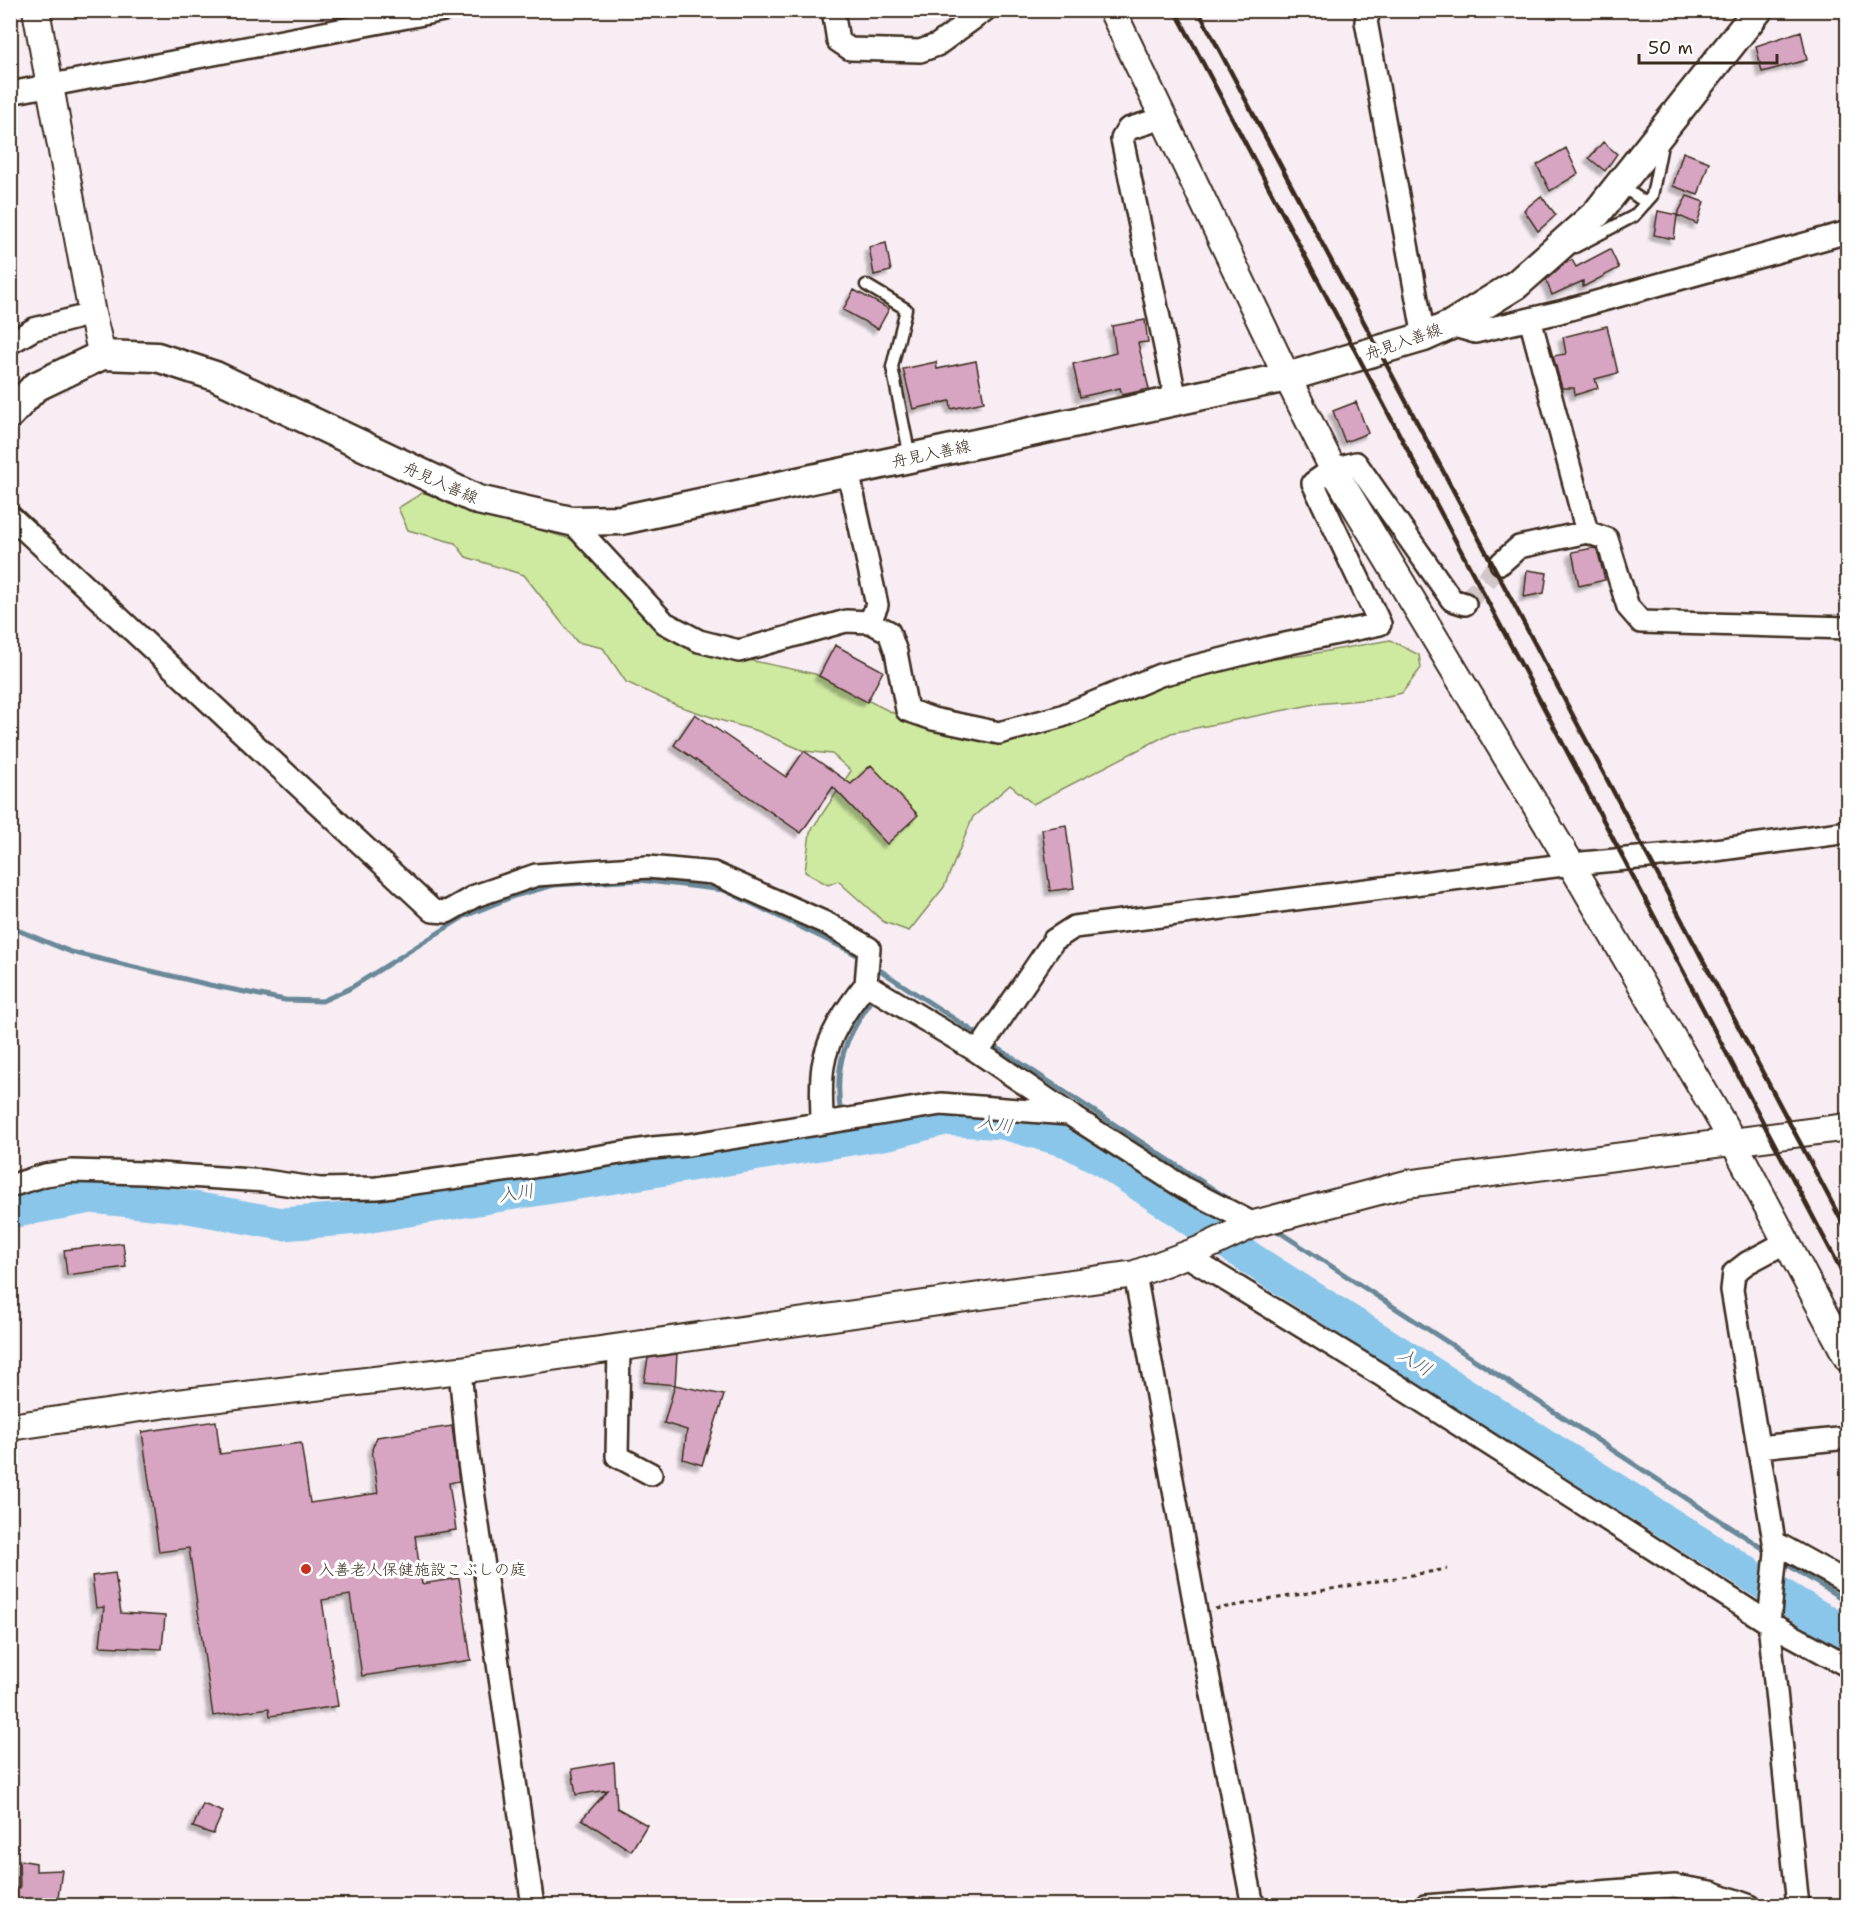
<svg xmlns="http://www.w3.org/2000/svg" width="1858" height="1916" font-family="'Shantell Sans','Klee One',sans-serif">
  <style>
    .green { fill: #ceeaa0; stroke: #848a5f; stroke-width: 1.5 }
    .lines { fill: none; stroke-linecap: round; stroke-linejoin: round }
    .stream { stroke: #6a8898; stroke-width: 5 }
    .river { stroke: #89c6e9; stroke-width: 33 }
    .building { fill: #d7a5c2; stroke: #3b2a1e; stroke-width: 1.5; filter: url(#shadow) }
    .minor-tunnel { stroke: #d1c6c8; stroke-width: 21; stroke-dasharray: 21 10; stroke-linecap: butt }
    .service-casing { stroke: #3b2a1e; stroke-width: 15 }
    .minor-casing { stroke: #3b2a1e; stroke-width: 26 }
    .tertiary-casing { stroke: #3b2a1e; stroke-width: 30 }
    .secondary-casing { stroke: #3b2a1e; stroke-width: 33 }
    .path { stroke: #3b2a1e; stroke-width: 3; stroke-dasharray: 4.5 4.5; stroke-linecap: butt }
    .service { stroke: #fff; stroke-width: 10 }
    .minor { stroke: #fff; stroke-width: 21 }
    .tertiary { stroke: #fff; stroke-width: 26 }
    .secondary { stroke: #fff; stroke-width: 28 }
    .rail { stroke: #3b2a1e; stroke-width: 4.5 }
    .poi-dot { fill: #c8321e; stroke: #fff; stroke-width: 2 }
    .labels { text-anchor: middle; stroke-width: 6; stroke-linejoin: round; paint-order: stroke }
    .street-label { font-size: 16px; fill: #3b2a1e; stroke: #fff }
    .poi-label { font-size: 16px; fill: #3b2a1e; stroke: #fff; text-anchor: start }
    .water-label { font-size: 18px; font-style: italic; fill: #52595b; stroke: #fff }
  </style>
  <defs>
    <filter id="shadow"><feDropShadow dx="-4.5" dy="4.5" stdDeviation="1.5" flood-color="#0004"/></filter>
  </defs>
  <rect width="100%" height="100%" fill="#f7edf3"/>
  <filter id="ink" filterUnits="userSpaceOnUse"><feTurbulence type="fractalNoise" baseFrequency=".0167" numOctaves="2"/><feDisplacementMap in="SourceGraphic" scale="12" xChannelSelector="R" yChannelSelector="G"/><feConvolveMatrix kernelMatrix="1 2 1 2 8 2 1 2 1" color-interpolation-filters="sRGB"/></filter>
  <g filter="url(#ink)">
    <path class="green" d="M422 493 439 495 496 517 581 542 702 650 815 674 903 718 971 739 1002 741 1165 683 1237 664 1305 655 1390 640 1419 655 1421 668 1402 693 1373 699 1315 704 1171 733 1033 804 1010 785 973 817 944 887 909 931 884 922 838 881 828 885 805 872 810 832 851 771 832 754 804 751 758 731 723 721 676 705 626 682 603 648 577 642 524 575 466 557 455 543 408 530 398 508Z"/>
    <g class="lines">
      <path class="stream" d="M10 927 71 952 210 985 285 1000 322 1001 349 989 465 916 514 896 554 885 640 880 724 890 850 951 862 958
        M872 965 982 1037
        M990 1043 1233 1202
        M841 1116C833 1064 845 1036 876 995
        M842 1126 844 1140
        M1273 1228 1770 1553
        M1780 1560 1848 1602
        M1589 1906 1658 1900 1704 1906"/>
      <path class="river" d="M10 1212 91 1197 183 1206 282 1224 359 1218 889 1133 945 1119 1003 1123 1067 1141 1101 1159 1259 1264 1790 1600 1848 1634"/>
    </g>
    <path class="building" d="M1801 31 1807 60 1762 72 1756 46Z
      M1603 142 1617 154 1605 171 1589 158Z
      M1566 148 1578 174 1550 191 1537 165Z
      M1683 152 1709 162 1698 195 1673 186Z
      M1541 196 1556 215 1538 231 1524 210Z
      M1687 196 1704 202 1697 224 1677 215Z
      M1658 211 1677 215 1674 239 1654 235Z
      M886 243 891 271 874 275 869 247Z
      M1610 249 1619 268 1583 287V281L1552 295 1546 280 1565 263 1572 260 1576 267Z
      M854 290 889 309 878 329 843 310Z
      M1145 320 1148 342 1138 343 1149 389 1122 395 1120 388 1080 397 1073 364 1116 353 1112 326Z
      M1607 326 1618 373 1595 379 1598 388 1575 395 1574 388H1562L1553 356 1566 354 1563 337Z
      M976 361 984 402 951 409 950 401 913 409 903 369 936 362 937 369Z
      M1356 402 1368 433 1345 442 1333 411Z
      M1593 548 1597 549 1605 580 1579 586 1572 552Z
      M1527 570 1547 573 1544 593 1524 597Z
      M835 645 883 671 867 702 819 676Z
      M695 714 786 777 804 751 851 784 871 765 918 815 887 844 833 787 801 833 674 745Z
      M1066 825 1074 888 1050 891 1042 829Z
      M123 1243 126 1267 67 1275 64 1250Z
      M677 1354 675 1385 644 1382 648 1358Z
      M675 1385 724 1395 702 1465 683 1459 687 1430 664 1423Z
      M216 1421 220 1454 301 1443 310 1503 378 1493 372 1449 377 1437 452 1426 459 1481 449 1483 456 1530 415 1536 422 1584 459 1578 471 1660 362 1676 350 1595 322 1600 338 1706 270 1716 269 1708 213 1716 189 1548 159 1552 142 1432Z
      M115 1573 121 1613 165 1616 162 1649 100 1646 104 1607 96 1608 92 1576Z
      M614 1762 617 1808 647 1825 631 1851 582 1819 608 1790 576 1795 572 1769Z
      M203 1804 223 1812 213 1834 193 1827Z
      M19 1860 36 1863V1871L62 1870 57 1905H16V1888H20Z"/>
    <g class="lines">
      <path class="minor-tunnel" d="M1465 604 1501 563"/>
      <defs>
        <path id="service" d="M1620 185 1646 203
          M1575 247 1634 216 1652 196 1662 145
          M866 285 906 309 892 367 910 457"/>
        <path id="minor" d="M833 10 838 41 850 49 920 51 937 45 985 10
          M1370 10 1366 21 1424 337
          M10 93 444 10
          M1163 118 1128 129 1122 139 1176 400
          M1530 319 1587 532
          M1451 325 1475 332 1560 312 1848 232
          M10 343 34 329 92 314
          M848 471 877 605 870 622
          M10 516 433 911 447 912 475 896 536 875 648 867 713 873 828 924 869 948 866 984 978 1052 1069 1114 1186 1189 1254 1224
          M571 521 665 623 699 641 739 651 846 621 870 622 889 632 896 652 907 710 933 719 999 733 1062 716 1160 675 1271 647 1380 624 1313 483 1333 469 1356 463 1452 600 1465 604
          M1501 563 1519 547 1587 532 1607 539 1628 607 1641 622 1848 628
          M978 1052 1054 940 1074 927 1571 864 1693 853 1848 832
          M822 1123C822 1105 820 1085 823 1066 828 1035 847 1008 866 984
          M10 1186 45 1175 72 1171 144 1173 265 1181 320 1189 377 1188 533 1167 652 1148 688 1145 941 1104 1068 1114
          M1786 1242 1747 1263 1734 1273 1732 1290 1776 1553 1769 1623 1798 1906
          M1185 1255 1381 1375 1769 1623 1848 1666
          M1135 1274 1196 1612 1253 1906
          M619 1348 617 1456 651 1474
          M460 1370 468 1456 533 1906
          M1759 1447 1848 1438
          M1774 1542 1848 1583
          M1425 1906 1675 1886 1711 1892 1750 1906"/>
        <path id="tertiary" d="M36 10 92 314 102 355
          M1112 10 1287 377 1333 469 1571 864 1734 1143 1848 1359
          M10 1427 168 1404 460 1370 1135 1274 1199 1250 1254 1224 1406 1184 1848 1127"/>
        <path id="secondary" d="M10 414 35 387 102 355 157 357 215 376 478 500 571 521 621 520 1287 377 1424 337 1451 325 1517 284 1597 213 1758 10"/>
      </defs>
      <use href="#service" class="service-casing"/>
      <use href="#minor" class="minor-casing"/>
      <use href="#tertiary" class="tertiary-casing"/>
      <use href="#secondary" class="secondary-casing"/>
      <path class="path" d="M1840 1378 1848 1393
        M1215 1609 1447 1569"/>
      <use href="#service" class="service"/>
      <use href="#minor" class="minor"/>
      <use href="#tertiary" class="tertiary"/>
      <use href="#secondary" class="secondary"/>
      <path class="rail" d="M1175 10 1848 1283
        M1198 10 1848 1233"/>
    </g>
  </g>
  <circle class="poi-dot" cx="306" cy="1569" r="6"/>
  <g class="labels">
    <g class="street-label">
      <text transform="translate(1403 341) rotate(-19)" y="6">舟見入善線</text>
      <text transform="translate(931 453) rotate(-12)" y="6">舟見入善線</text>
      <text transform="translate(441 482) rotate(24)" y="6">舟見入善線</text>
    </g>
    <g class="poi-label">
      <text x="318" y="1575">入善老人保健施設こぶしの庭</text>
    </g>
    <g class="water-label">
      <text transform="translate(995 1124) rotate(8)" y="6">入川</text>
      <text transform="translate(516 1193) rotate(-9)" y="6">入川</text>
      <text transform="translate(1415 1362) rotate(32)" y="6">入川</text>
    </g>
  </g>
  <rect width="1858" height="1916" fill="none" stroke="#fff" stroke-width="36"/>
  <rect x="18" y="18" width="1822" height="1880" fill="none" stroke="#3b2a1e" stroke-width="2" filter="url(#ink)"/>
  <path d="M1639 54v9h138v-9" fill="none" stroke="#3b2a1e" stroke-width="3"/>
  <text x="1648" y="54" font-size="18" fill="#3b2a1e" stroke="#ffffff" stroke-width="4.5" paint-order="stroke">50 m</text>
</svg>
